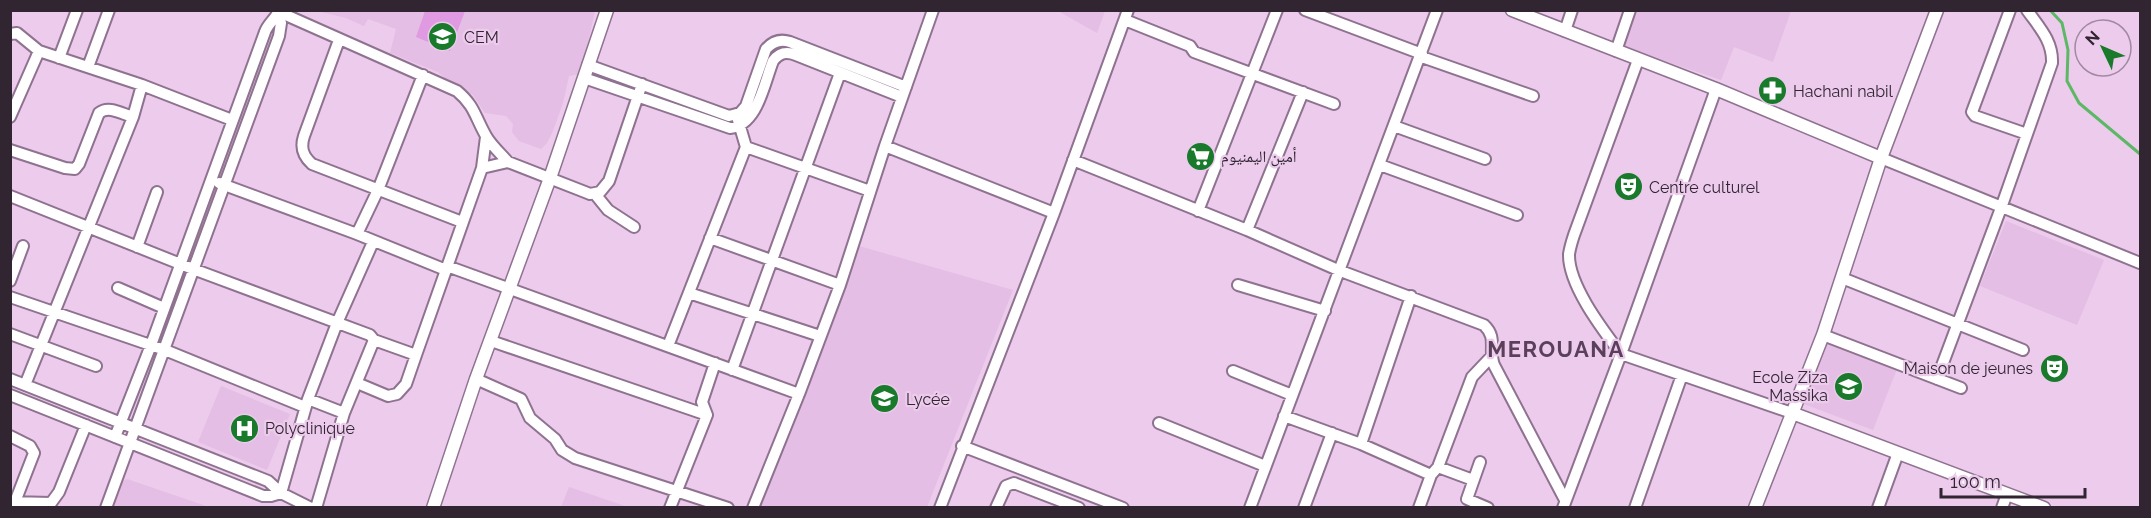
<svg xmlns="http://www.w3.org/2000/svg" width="2151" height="518" font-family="Raleway,'Noto Naskh Arabic',sans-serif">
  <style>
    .built { fill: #e4bee5 }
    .green { fill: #df9ae1 }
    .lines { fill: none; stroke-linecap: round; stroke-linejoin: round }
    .stream { stroke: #5db866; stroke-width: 3 }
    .minor-casing { stroke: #8f7290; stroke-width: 14 }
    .major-casing { stroke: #8f7290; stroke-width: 15 }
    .minor { stroke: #fff; stroke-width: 10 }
    .major { stroke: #fff; stroke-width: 12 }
    .labels { text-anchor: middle; stroke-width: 4.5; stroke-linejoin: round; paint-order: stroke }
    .poi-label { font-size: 16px; fill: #312531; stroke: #eccbec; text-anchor: start }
    .district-label { font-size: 22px; font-weight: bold; letter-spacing: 1.5px; fill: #5b405c; stroke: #eccbec }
  </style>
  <rect width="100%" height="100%" fill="#eccbec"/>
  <path class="built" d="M317 11H595L581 74 569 76 563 103 553 131 547 143 541 149 519 141 512 132 513 124 506 116 485 113 473 95 448 81 438 72 390 53 396 29 368 19 364 26 346 18Z
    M1058 11H1105L1097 33Z
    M1635 11H1791L1773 62 1734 47 1721 80 1621 46Z
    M2006 221 2104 260 2077 325 1980 286Z
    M859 246 1013 290 927 507 757 508Z
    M1823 341 1897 369 1873 430 1801 403Z
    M221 386 290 414 267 470 198 442Z
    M127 479 209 507 107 508 114 486Z
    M569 487 616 503 628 507H561Z"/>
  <path class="green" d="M425 11H465L450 51 416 37Z"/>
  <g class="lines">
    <path class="stream" d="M2050 10 2062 23 2068 50 2067 81 2079 103 2140 154"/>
    <defs>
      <path id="minor" d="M1305 10 1422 54
        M2010 10 1972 112 1975 116 2027 134
        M279 12 457 91C475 106 475 117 486 136 491 145 501 154 508 162
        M1125 20 1190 46 1194 52 1334 104
        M1565 31 1572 10
        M10 34 17 33 39 51 142 85 232 120
        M339 40 304 136C300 148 303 156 312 164L462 222
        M1616 51 1630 10
        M1419 56 1533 96
        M59 58 77 10
        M1638 60 1574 235C1572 241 1570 248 1569 254 1568 285 1603 330 1621 354L1792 413
        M588 65 729 116 740 113 746 106 766 49C773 41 781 39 790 42L906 87
        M88 67 109 10
        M584 78 730 128C758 125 764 83 773 61 779 53 786 51 796 55L902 97
        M10 117 39 51
        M1394 126 1485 159
        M885 146 1054 213
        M746 147 870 191
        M10 150 65 168 75 169 79 164 99 113C109 105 122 114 133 117
        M1881 158 2140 263
        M1073 160 1247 230 1338 270 1484 325C1498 338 1488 350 1494 365L1565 500
        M1380 165 1517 215
        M482 168 486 137
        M219 183 357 234 446 270
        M595 194 608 210 634 227
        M10 196 193 269 370 335 374 340
        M1198 211 1277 10
        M1247 230 1303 92
        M357 234 378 190 423 75
        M710 238 840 285
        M137 247 157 192
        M447 266 799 394
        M1842 278 2023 350
        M10 281 23 246
        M1238 285 1325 311
        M118 288 164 308
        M689 293 820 336
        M10 297 165 350 305 407
        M10 334 96 366
        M1823 335 1961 388
        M491 341 707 415
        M668 346 746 147 738 120
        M732 370 840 73
        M1233 371 1292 395
        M10 379 268 481 281 493 311 508
        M476 379 521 399 530 418 555 439 562 450 575 458 728 508
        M1937 379 2001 208 2052 63C2053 41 2039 27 2027 10
        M357 383 388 396 397 394 406 384 416 355
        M25 385 133 117 142 85
        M10 395 263 496H271L281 493
        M308 399 344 413
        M1284 416 1361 444 1431 475
        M1159 423 1265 466
        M10 436 30 446 34 453 15 502
        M115 437 151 345 265 32C268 23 276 19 279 10
        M1361 444 1411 296
        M962 446 1123 508
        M1480 462 1467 499 1488 508
        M1438 467 1473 480
        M281 493 308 399 337 323 373 242
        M10 502 51 503 59 492 86 425
        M106 508 279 36 281 23 277 15
        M316 508 344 413 374 340 416 355 482 168 508 162 585 192 590 194 600 192 609 181 642 84
        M670 508 707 415 702 402 715 363
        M753 508 799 394 840 285 885 146 933 10
        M940 508 1054 213 1128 10
        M996 508 1006 486 1014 483 1079 508
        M1250 508 1437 10
        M1304 508 1332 433
        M1419 508 1431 475 1438 467 1472 377 1491 357
        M1563 508 1621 354 1716 89
        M1635 508 1682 375
        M1878 508 1898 453
        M2002 508 2007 494"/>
      <path id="major" d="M1512 10 1716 89 1881 158
        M1792 413 2044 508
        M433 508 476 379 550 178 607 10
        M1755 508 1823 335 1881 158 1937 10"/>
    </defs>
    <use href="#minor" class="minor-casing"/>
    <use href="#major" class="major-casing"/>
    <use href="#minor" class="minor"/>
    <use href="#major" class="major"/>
  </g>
  <defs>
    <symbol id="school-disc" viewBox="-11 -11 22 22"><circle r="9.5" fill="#197a2b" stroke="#eccbec"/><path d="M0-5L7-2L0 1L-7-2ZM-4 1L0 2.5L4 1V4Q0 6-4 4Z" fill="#fff"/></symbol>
    <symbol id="pharmacy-disc" viewBox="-11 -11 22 22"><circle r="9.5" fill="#197a2b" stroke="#eccbec"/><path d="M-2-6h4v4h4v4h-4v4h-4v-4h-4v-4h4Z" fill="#fff"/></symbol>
    <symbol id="supermarket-disc" viewBox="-11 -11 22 22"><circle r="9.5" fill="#197a2b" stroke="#eccbec"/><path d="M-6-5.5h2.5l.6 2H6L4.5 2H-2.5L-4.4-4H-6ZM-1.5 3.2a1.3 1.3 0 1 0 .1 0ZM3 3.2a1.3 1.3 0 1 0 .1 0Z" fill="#fff"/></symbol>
    <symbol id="theatre-disc" viewBox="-11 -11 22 22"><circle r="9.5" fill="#197a2b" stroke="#eccbec"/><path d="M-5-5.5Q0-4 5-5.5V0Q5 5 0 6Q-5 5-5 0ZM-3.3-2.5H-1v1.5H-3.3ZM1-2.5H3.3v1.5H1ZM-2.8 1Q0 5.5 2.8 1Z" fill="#fff"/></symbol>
    <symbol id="hospital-disc" viewBox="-11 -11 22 22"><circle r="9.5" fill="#197a2b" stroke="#eccbec"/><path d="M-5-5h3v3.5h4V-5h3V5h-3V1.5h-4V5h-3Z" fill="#fff"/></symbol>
  </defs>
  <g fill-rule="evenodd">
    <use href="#school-disc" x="426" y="20" width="33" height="33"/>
    <use href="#pharmacy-disc" x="1756" y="74" width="33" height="33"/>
    <use href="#supermarket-disc" x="1184" y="140" width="33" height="33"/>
    <use href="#theatre-disc" x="1612" y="170" width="33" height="33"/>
    <use href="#theatre-disc" x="2038" y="352" width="33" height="33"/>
    <use href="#school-disc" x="1832" y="370" width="33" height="33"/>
    <use href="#school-disc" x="868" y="382" width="33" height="33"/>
    <use href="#hospital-disc" x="228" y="412" width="33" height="33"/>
  </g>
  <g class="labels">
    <g class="poi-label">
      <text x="464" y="43">CEM</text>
      <text x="1793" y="97">Hachani nabil</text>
      <text x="1221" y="162">أمين اليمنيوم</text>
      <text x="1649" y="193">Centre culturel</text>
      <text x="2033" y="374" text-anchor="end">Maison de jeunes</text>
      <text x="1828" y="383" text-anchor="end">Ecole Ziza<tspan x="1828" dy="18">Massika</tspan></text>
      <text x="906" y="405">Lycée</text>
      <text x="265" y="434">Polyclinique</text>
    </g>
    <g class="district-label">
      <text x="1556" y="357">MEROUANA</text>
    </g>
  </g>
  <rect width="2151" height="518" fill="none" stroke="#312531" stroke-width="24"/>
  <g transform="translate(2103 48) rotate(314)"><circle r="28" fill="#eccbec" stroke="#a189a1" stroke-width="1.5"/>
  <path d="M0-4.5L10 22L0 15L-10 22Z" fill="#197a2b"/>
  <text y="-9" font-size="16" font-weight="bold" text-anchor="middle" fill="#312531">N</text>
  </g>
  <path d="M1941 488v9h144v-9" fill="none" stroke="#312531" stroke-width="3"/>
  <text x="1950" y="488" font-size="18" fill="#312531" stroke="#eccbec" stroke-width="4.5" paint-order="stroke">100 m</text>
</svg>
